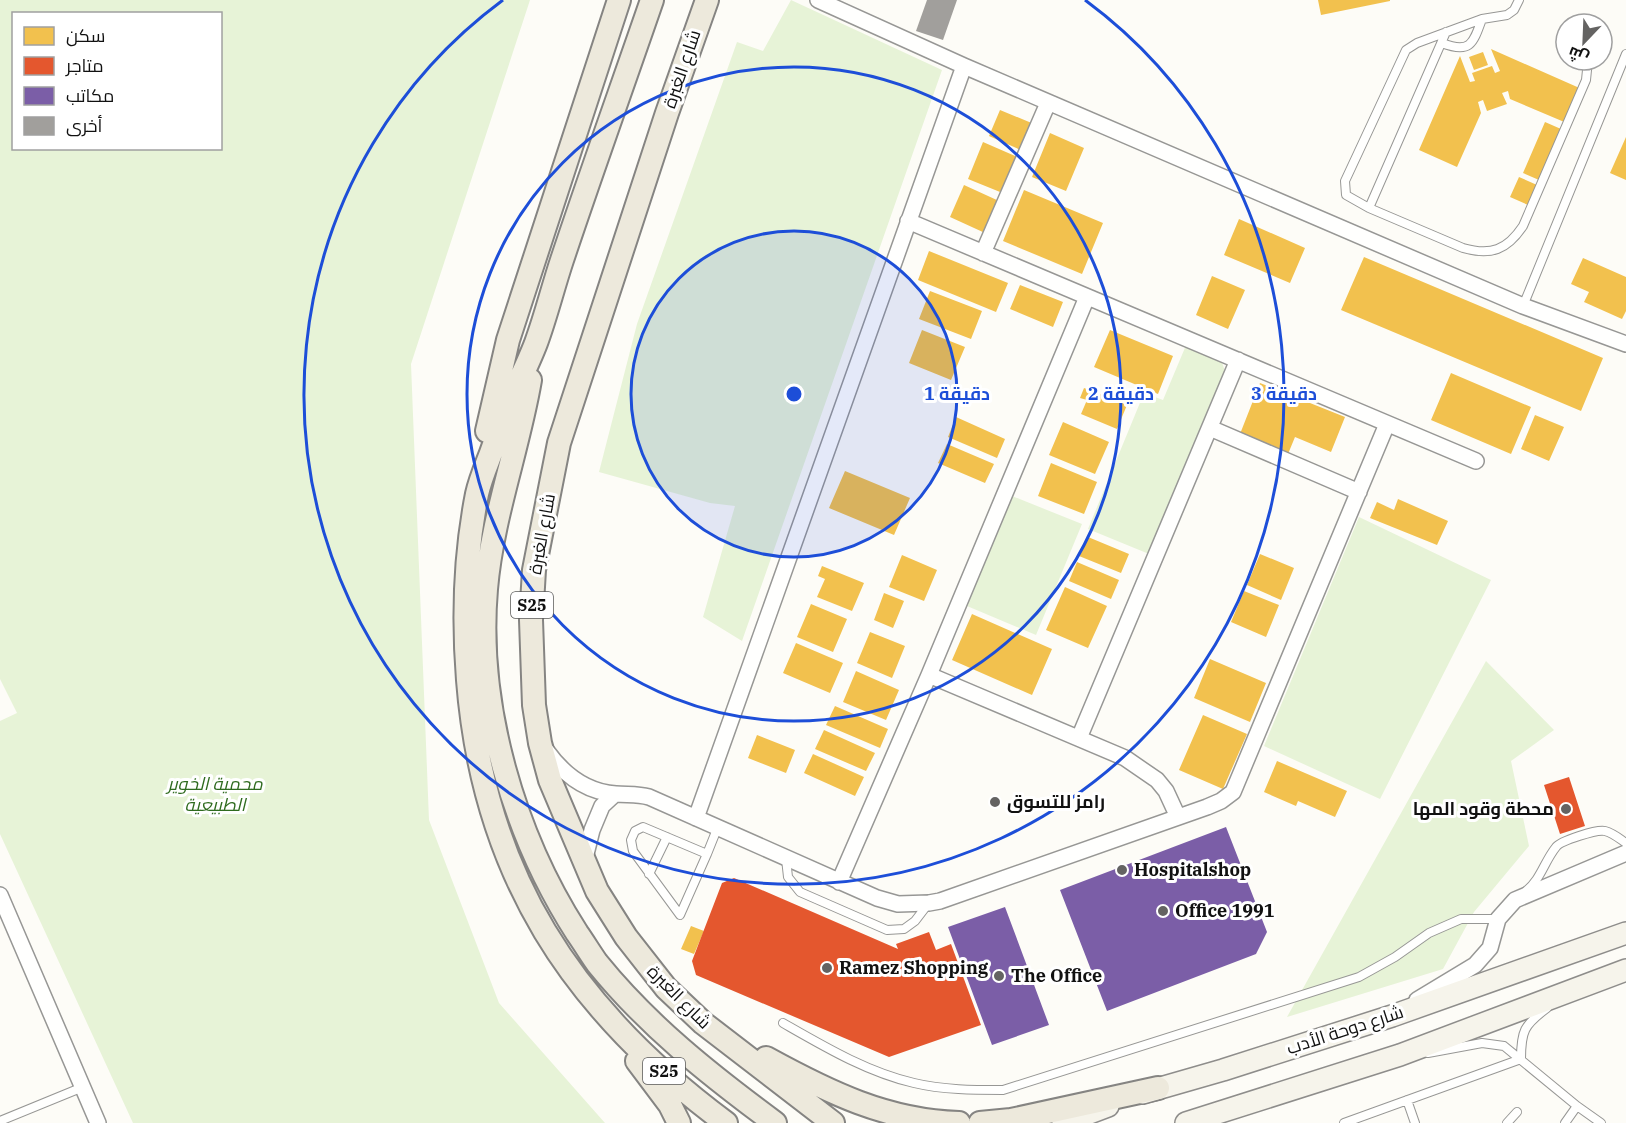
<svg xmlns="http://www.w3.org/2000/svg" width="1626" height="1123" font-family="'IBM Plex Serif',Cairo,serif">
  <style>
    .green { fill: #e7f3d7; fill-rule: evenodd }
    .homes { fill: #f2c14e }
    .shops { fill: #e4572e }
    .offices { fill: #7b5ea7 }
    .building { fill: #a19f9c }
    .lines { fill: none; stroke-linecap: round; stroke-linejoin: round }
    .lane-casing { stroke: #979795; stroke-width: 10 }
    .street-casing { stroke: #979795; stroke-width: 18 }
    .secondary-casing { stroke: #8e8d8b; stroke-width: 24 }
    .primary-casing { stroke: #858482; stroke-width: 26 }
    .lane { stroke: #fffffe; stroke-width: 8 }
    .street { stroke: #fffffe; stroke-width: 15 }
    .secondary { stroke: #f6f4eb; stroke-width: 21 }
    .primary { stroke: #ede9dc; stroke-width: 22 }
    .ring { fill: none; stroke: #1d4ed8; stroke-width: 3 }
    .poi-dot { fill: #646362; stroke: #fff; stroke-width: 2 }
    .labels { text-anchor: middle; stroke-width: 6; stroke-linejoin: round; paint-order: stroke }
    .shield { fill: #fff; stroke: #585858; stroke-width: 1.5 }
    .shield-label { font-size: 16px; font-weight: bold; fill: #111 }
    .street-label { font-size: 18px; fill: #111; stroke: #fff }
    .park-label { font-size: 18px; font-style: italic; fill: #2f6b1f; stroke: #fff }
    .poi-label { font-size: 18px; font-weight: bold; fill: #111; stroke: #fff; text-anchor: start }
    .centre { fill: #1d4ed8; stroke: #fff; stroke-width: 3 }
    .ring-label { font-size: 18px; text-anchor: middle; font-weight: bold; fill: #1d4ed8; stroke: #fff; stroke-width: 6; stroke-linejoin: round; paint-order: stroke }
  </style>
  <rect width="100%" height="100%" fill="#fdfcf7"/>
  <path class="green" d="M0 0H530L411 364 429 820 499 1003 605 1123H133L0 834V721L17 713 0 679ZM14 14H220V148H14Z
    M791 0 942 70 742 641 703 617 735 506 710 503 599 472 637 324 737 42 763 51Z
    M1187 343 1220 357 1225 371 1149 554 1088 529 1144 393 1163 400Z
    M1012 496 1082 524 1036 635 967 606Z
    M1359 517 1491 580 1380 799 1264 746Z
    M1486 661 1554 730 1511 761 1529 846 1474 912 1443 969 1287 1017Z"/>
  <path class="homes" d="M1318 0H1390V1L1321 15Z
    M1491 49 1584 90 1569 124 1510 99 1508 91 1502 93 1507 104 1487 111 1483 100 1478 102 1481 113 1457 167 1419 150 1460 56 1470 82 1475 81 1472 73 1492 66 1495 73 1500 71Z
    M1483 52 1488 65 1474 70 1469 57Z
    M1000 110 1034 124 1023 151 989 136Z
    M1545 122 1561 129 1539 180 1523 173Z
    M1050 133 1084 148 1066 191 1032 177Z
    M1626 137V180L1610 173Z
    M983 142 1020 158 1005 194 968 179Z
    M1519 177 1537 185 1528 205 1510 197Z
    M964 185 999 201 985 233 950 217Z
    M1024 190 1103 223 1082 274 1003 241Z
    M1239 219 1305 248 1290 283 1224 255Z
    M929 251 1008 283 996 312 918 280Z
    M1364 257 1603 358 1581 411 1341 310Z
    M1583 258 1626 277V311L1622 319 1584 302 1589 292 1571 284Z
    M1212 276 1245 290 1228 329 1196 315Z
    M1020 285 1063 302 1053 327 1010 309Z
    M930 291 982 311 971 339 919 319Z
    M922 330 965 347 951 380 909 363Z
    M1110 330 1173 356 1158 394 1094 367Z
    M1451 373 1531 407 1511 454 1431 420Z
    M1260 383 1345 417 1331 452 1295 437 1288 454 1240 434Z
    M1084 388 1127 405 1117 429 1081 414 1087 400 1080 398Z
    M1535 415 1564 427 1549 461 1521 449Z
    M956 417 1005 439 997 458 948 437Z
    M1063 422 1109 442 1095 474 1049 455Z
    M947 444 994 464 985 483 938 463Z
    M1051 463 1097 482 1084 514 1038 496Z
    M845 471 910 498 894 535 829 508Z
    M1398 499 1448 521 1437 545 1370 518 1377 502 1394 510Z
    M1088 537 1129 554 1121 573 1079 556Z
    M1260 554 1294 568 1281 600 1247 585Z
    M902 555 937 570 924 601 889 587Z
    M1077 562 1119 580 1111 599 1069 581Z
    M822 566 864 583 852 611 817 597 825 579 818 576Z
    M1065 587 1107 606 1088 648 1046 630Z
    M1244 591 1279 605 1266 637 1231 622Z
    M884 593 904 601 893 628 874 620Z
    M811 604 847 619 833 652 797 637Z
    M972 614 1052 649 1032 695 952 660Z
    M870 632 905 646 892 678 857 663Z
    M796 643 843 663 830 693 783 673Z
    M1210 659 1266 683 1250 722 1194 698Z
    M856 671 899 690 886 720 843 702Z
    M835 706 888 729 880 748 826 725Z
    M1203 715 1247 734 1223 789 1179 770Z
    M824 730 875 753 866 771 815 749Z
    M757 735 795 750 786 773 748 758Z
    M813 754 864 777 855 796 804 773Z
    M1277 761 1347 791 1335 817 1298 801 1296 806 1264 792Z
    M691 926 704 931 694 954 681 949Z"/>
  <path class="shops" d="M1569 777 1585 826 1560 834 1544 785Z
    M734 878 898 949 896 944 929 932 936 950 951 944 981 1025 889 1057 696 975 692 961 722 883Z"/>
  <path class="offices" d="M1226 827 1267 932 1256 954 1107 1011 1060 890Z
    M1005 907 1049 1025 992 1045 948 927Z"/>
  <path class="building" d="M927 0H957L943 40 916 31Z"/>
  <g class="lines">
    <defs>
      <path id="lane" d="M1519 0 1514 10 1507 15 1482 19 1417 43 1406 50 1345 181 1346 195 1369 208 1463 248C1491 256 1507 250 1523 226L1586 80 1588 60
        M1442 43C1470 54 1473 44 1482 19
        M1369 208 1446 32
        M1523 306 1626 54
        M707 854 680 915 633 851 631 840 635 831 643 827 707 854 717 829
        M786 859 788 877 800 892 887 930 904 929 915 921 928 904
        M649 874 667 837
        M1526 891C1541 879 1544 862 1556 847 1560 841 1597 829 1605 831 1613 833 1620 839 1626 843
        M783 1023C825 1047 867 1072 914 1083 943 1090 974 1090 1003 1090L1359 977 1395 957 1429 933 1461 919H1498
        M1428 1053 1482 1043 1504 1046 1577 1106 1601 1123
        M1521 1059C1521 1031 1524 1025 1547 1008
        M1407 1100 1415 1123
        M0 1121 83 1087
        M1344 1123 1521 1059
        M1507 1123 1517 1112
        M1565 1123 1577 1106"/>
      <path id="street" d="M818 0 964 66 1523 306 1626 344
        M908 221 1476 461
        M983 253 1048 103
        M1210 428 1359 492
        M929 675 1125 758 1157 780 1166 791 1178 817
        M1079 738 1238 360
        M546 750C563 774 585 792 616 794 628 795 638 794 649 797L877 898 898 904 929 903 940 901 1207 807 1221 801 1233 792 1387 424
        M696 818 964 66
        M584 862 592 830 602 806 615 794
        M839 882 929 675 1087 297
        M0 895 98 1123
        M1417 1000 1475 965 1490 948 1498 919 1515 900 1626 853"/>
      <path id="secondary" d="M1143 1093 1223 1070 1392 1016 1626 933
        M1063 1123 1108 1106
        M1186 1123 1400 1055 1626 970"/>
      <path id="primary" d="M652 0C622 87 591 173 562 260 553 287 546 316 536 343 528 364 517 385 508 406 502 421 497 437 491 453 486 466 480 480 477 494 465 555 463 618 468 680 483 874 572 1009 726 1123
        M707 0 667 113 559 443 534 570 531 620 534 705 540 743 550 780 597 891 626 937 666 988 703 1023 833 1123
        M530 380C518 450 492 518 486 589 476 706 514 835 577 933 584 943 590 953 597 963 648 1026 710 1075 775 1123
        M487 431 508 340 619 0
        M766 1058C828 1092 887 1121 959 1123
        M637 1061 670 1105 679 1123
        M980 1123 1011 1120 1158 1088"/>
    </defs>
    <use href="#lane" class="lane-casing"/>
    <use href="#street" class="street-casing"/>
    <use href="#secondary" class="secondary-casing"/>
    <use href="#primary" class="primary-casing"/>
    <use href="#lane" class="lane"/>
    <use href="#street" class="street"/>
    <use href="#secondary" class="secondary"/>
    <use href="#primary" class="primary"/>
  </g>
  <circle cx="794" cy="394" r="163" fill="#1d4ed8" fill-opacity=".12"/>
  <g class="ring">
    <circle cx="794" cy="394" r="163"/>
    <circle cx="794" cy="394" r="327"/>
    <path d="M1085 0A490 490 0 1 1 503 0"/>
  </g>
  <g class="poi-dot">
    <circle cx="995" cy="802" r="6"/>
    <circle cx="1566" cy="809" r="6"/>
    <circle cx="1122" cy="870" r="6"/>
    <circle cx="1163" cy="911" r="6"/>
    <circle cx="827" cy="968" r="6"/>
    <circle cx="999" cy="976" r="6"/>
  </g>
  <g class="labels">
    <g class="shield">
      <rect x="511" y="592" width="42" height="26" rx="4.5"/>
      <rect x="643" y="1058" width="42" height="26" rx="4.5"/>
    </g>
    <g class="shield-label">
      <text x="532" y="611">S25</text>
      <text x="664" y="1077">S25</text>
    </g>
    <g class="street-label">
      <text transform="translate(682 69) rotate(-71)" y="6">شارع الغبرة</text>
      <text transform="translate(542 534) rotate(-80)" y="6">شارع الغبرة</text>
      <text transform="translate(679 997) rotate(45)" y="6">شارع الغبرة</text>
      <text transform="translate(1345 1030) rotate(-18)" y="6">شارع دوحة الأدب</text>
    </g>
    <g class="park-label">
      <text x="215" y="790">محمية الخوير<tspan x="215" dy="21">الطبيعية</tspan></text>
    </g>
    <g class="poi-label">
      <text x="1007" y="808">رامز للتسوق</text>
      <text x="1554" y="815" text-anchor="end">محطة وقود المها</text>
      <text x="1134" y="876">Hospitalshop</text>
      <text x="1175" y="917">Office 1991</text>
      <text x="839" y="974">Ramez Shopping</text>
      <text x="1011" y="982">The Office</text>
    </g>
  </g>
  <circle cx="794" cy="394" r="9" class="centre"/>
  <g class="ring-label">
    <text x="957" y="400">1 دقيقة</text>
    <text x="1121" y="400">2 دقيقة</text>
    <text x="1284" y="400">3 دقيقة</text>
  </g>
  <rect x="12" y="12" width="210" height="138" fill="#ffffff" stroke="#a0a0a0" stroke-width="1.5"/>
  <rect x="24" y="27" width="30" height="18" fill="#f2c14e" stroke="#a0a0a0" stroke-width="1.5"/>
  <text x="66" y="42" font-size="18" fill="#111111">سكن</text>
  <rect x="24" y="57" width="30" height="18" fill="#e4572e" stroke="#a0a0a0" stroke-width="1.5"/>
  <text x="66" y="72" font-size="18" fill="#111111">متاجر</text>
  <rect x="24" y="87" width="30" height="18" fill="#7b5ea7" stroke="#a0a0a0" stroke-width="1.5"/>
  <text x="66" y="102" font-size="18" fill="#111111">مكاتب</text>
  <rect x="24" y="117" width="30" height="18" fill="#a19f9c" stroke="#a0a0a0" stroke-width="1.5"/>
  <text x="66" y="132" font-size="18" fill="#111111">أخرى</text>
  <g transform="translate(1584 42) rotate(203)"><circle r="28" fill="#ffffff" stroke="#a0a0a0" stroke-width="1.5"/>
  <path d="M0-4.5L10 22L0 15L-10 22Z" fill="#646362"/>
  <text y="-9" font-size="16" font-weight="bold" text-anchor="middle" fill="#111111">ش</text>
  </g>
</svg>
